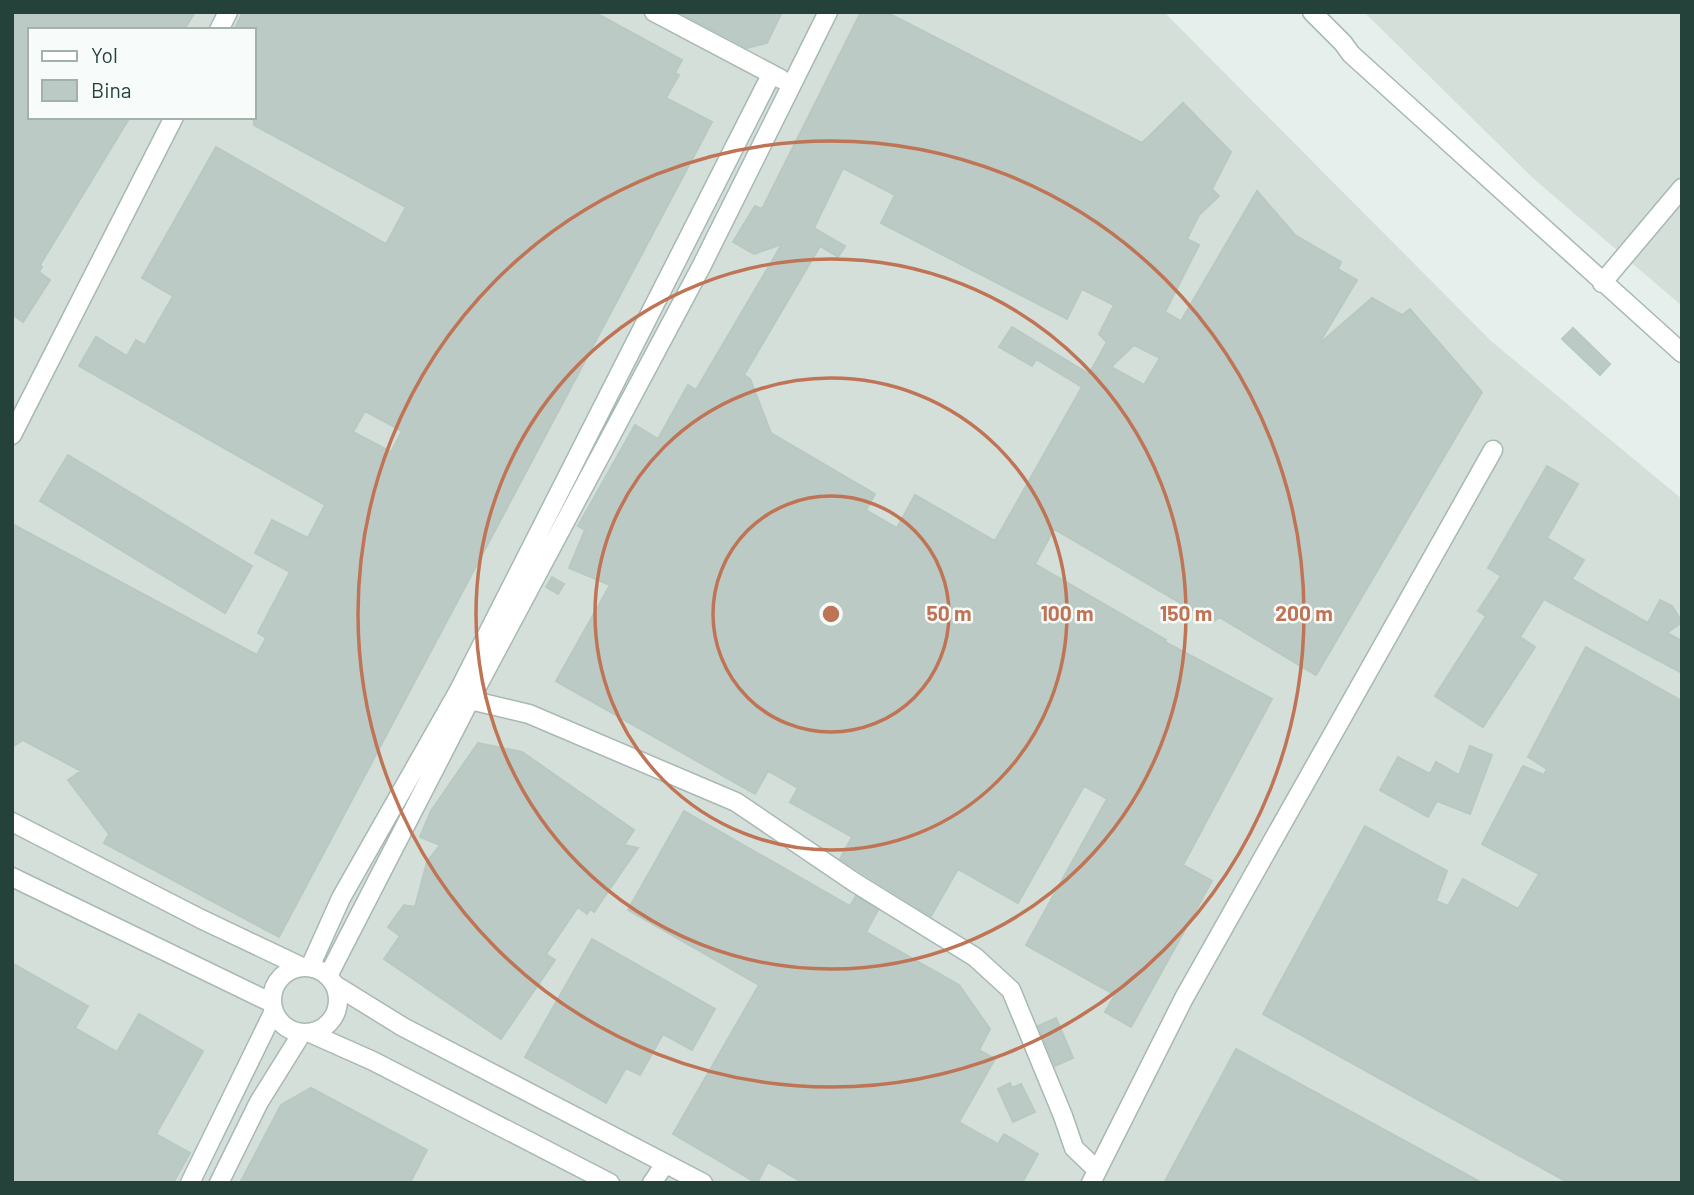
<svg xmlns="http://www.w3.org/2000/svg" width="1694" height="1195" font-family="Barlow,sans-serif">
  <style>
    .built { fill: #d4dfda; fill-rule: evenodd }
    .building { fill: #bbcac4; stroke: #b8c9c2; stroke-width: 2; fill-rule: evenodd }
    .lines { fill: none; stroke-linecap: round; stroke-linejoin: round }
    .minor-casing { stroke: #a8b8b2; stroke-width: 21 }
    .minor { stroke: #fff; stroke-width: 18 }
    .ring { fill: none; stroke: #c07456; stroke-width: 3.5 }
    .centre { fill: #c07456; stroke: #f7fbf9; stroke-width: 3.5 }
    .ring-label { font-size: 21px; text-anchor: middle; font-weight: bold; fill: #c07456; stroke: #f7fbf9; stroke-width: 5; stroke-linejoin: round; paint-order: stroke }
  </style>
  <rect width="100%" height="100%" fill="#e6efeb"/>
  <path class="built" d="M12 12H1164L1491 341 1682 499V1183H12ZM30 30H254V117H30Z
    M1364 12H1682V306L1534 179Z"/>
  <path class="building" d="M12 12H195L184 30H30V117H130L40 265 42 267 39 272 50 280 23 322 12 314Z
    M243 12H594L682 60 675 73 679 75 666 98 712 122 279 937 104 843 109 834 68 780 81 771 23 740 12 747V524L257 655 266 638 258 633 290 572 255 553 272 520 308 538 325 505 79 366 96 337 127 356 136 340 145 345 173 296 142 278 216 147 386 244 406 207 254 125V30H234ZM365 411 402 431 391 452 353 432Z
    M679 12H782L767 43 747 48Z
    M861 12H886L1142 143 1183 103 1231 152 1212 189 1219 196 1199 215 1187 239 1199 245 1165 312 1181 321 1257 191 1295 235 1341 262 1338 269 1357 280 1318 345 1372 298 1402 315 1410 309 1482 392 1316 675 1219 617 1213 622 1054 529 1035 564 1166 640 1165 642 1272 699 1183 865 1212 881 1131 1027 1105 1012 1115 995 1026 945 1107 799 1084 786 1018 903 958 869 931 916 840 859 852 837 790 802 798 788 768 771 755 794 556 681 610 585 569 568 585 530 578 526 635 425 658 439 688 385 696 390 782 244 754 254 733 242 755 206 762 209ZM843 168 895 195 881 223 1067 319 1082 289 1114 305 1099 334 1107 342 1089 374 1012 327 999 347 1032 366 1036 359 1082 387 995 541 915 495 897 528 866 510 875 494 771 433 750 379 744 375 820 246 838 257 845 246 814 228ZM1134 345 1160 358 1144 385 1111 367Z
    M1573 328 1610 364 1600 375 1562 339Z
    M68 455 252 566 225 613 40 501Z
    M1547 466 1578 484 1547 538 1584 560 1572 579 1648 623 1660 600 1672 606 1682 622 1667 633 1682 641V673L1544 599 1520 637 1535 647 1483 727 1435 696 1486 616 1478 611 1501 576 1488 568Z
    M552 577 564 584 558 594 546 587Z
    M1586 647 1682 701V1183H1569L1263 1014 1365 826 1447 871 1436 901 1448 906 1463 879 1518 909 1539 874 1482 844 1523 766 1544 775 1547 769 1528 757Z
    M478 743 522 752 634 830 624 845 638 848 594 912 590 909 587 914 578 907 546 954 555 960 501 1039 384 959 400 936 388 927 404 905 415 907 427 862 440 845 420 837 431 811Z
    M1470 746 1492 755 1470 814 1437 801 1428 817 1380 790 1398 757 1430 774 1436 762 1459 775Z
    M684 811 850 906 856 896 878 910 866 932 959 985 990 1029 979 1050 995 1059 959 1122 998 1144 1004 1134 1038 1154 1022 1183H803L768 1162 757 1183 673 1134 759 985 628 910Z
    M592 939 715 1009 692 1050 663 1034 640 1075 626 1068 606 1103 525 1057Z
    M12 963 88 1006 75 1028 117 1052 139 1014 203 1051 156 1134 190 1153 173 1183H12Z
    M1056 1018 1073 1058 1055 1066 1038 1026Z
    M1236 1049 1482 1183H1164Z
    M1010 1083 1012 1088 1021 1084 1035 1112 1013 1122 998 1089Z
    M311 1088 427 1150 410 1183H240L281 1105Z"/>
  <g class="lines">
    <defs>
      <path id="minor" d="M654 12 781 79
        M1312 12 1343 43 1351 54 1682 353
        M219 30 228 12
        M1602 283 1682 188
        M12 435 174 117
        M461 694 470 700 529 714 736 802 854 882 975 957 1011 990 1063 1116 1074 1148 1097 1170
        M12 822 201 919 302 967
        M12 877 272 1003
        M310 967 341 898 458 692 771 75
        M272 1000a33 33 0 1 1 66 0a33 33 0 1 1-66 0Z
        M328 976 470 700 701 267 828 12
        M335 985 403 1027 703 1183
        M310 1033 373 1061 610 1183
        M190 1183 274 1011
        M219 1183 259 1102 302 1033
        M652 1183 665 1164
        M1091 1183 1184 998 1493 450"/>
    </defs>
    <use href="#minor" class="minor-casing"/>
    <use href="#minor" class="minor"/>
  </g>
  <g class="ring">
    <circle cx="831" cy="614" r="118"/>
    <circle cx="831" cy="614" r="236"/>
    <circle cx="831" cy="614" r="355"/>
    <circle cx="831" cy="614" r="473"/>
  </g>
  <circle cx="831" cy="614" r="10" class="centre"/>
  <g class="ring-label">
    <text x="949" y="621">50 m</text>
    <text x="1067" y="621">100 m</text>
    <text x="1186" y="621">150 m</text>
    <text x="1304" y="621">200 m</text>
  </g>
  <rect width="1694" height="1195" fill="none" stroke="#24423a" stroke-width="28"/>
  <rect x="28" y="28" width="228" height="91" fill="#f7fbf9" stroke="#a3b1ad" stroke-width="2"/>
  <rect x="42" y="51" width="35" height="10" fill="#ffffff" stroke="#a3b1ad" stroke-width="2"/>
  <text x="91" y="63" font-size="21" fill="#24423a">Yol</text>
  <rect x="42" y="80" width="35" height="21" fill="#bbcac4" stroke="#a3b1ad" stroke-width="2"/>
  <text x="91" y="98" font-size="21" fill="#24423a">Bina</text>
</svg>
